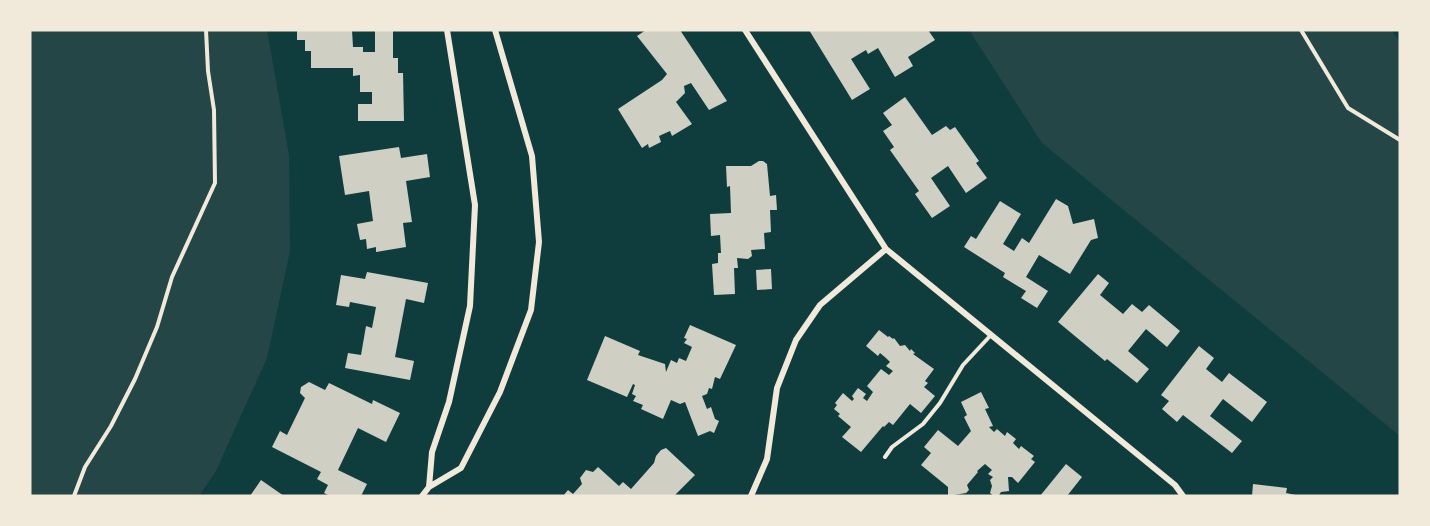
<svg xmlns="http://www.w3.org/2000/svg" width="1430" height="526" font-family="'PT Sans',sans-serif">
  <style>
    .green { fill: #244646 }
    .building { fill: #cfcfc3 }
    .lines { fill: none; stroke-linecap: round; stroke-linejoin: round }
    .service { stroke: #f1e9da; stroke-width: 4 }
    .minor { stroke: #f1e9da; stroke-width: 6 }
  </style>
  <rect width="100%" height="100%" fill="#0f3d3e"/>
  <path class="green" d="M30 30H267L289 155 290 251 267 358 216 471 199 496H30Z
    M969 30H1391L1400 42V112L1398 113 1400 116V436L1042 143Z"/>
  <path class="building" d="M297 30H352L353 47H363V52H375V30H393V58H398V73H403L404 121H358V104H372V92H360V75L353 76V68H311V51H305V40H297Z
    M646 30H680L727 101 709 110 691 83 684 86 685 93 676 102 692 124 672 136 670 131 659 136 661 142 649 148 648 144 642 148 618 109 662 80 667 74 637 36Z
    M809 30H928L935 40 908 57 913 66 895 77 878 48 868 54 866 50 851 59 870 89 852 100Z
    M905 97 932 135 946 126 950 130 955 127 979 161 976 163 987 178 966 193 948 166 931 178 950 206 932 218 915 194 919 191 890 150 894 147 883 131 892 125 883 113Z
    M399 147 401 158 427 154 430 177 406 181 412 222 403 223 406 247 376 252V247L367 249 366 239 360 240 357 224 373 221 369 191 345 195 339 156Z
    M759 161H763L767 164 770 196 776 195 777 210H770L771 232 764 233 765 249 751 250 752 256 748 259 737 258 738 268H734L735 294 714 295 712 264 718 263V253H721L720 235 711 236 710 214 731 213 730 186 727 187 726 166H751Z
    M1056 199 1068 206 1073 224 1094 219 1098 238 1091 240 1070 274 1039 255 1026 277 1048 291 1037 308 1021 298 1026 291 1003 277 1005 273 964 247 971 236 976 239 1000 201 1021 214 1003 244 1014 251 1022 238 1029 243Z
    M771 269 772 289 757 290 756 270Z
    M367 272 428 283 424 303 406 299 395 357 414 361 410 380 345 368 348 353 361 355 366 326 372 328 376 307 350 302 349 307 336 305 341 275 365 279Z
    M1098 274 1109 283 1100 295 1123 314 1132 304 1142 312 1149 305 1180 331 1167 347 1146 329 1128 351 1149 369 1137 383 1107 359 1105 361 1058 322Z
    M690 325 736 345 720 379 715 377 712 389 709 388 707 394 702 396 707 409 711 407 715 419 719 421 714 433 710 431 698 436 685 402 680 404 671 400 663 419 641 409 643 405 633 401 636 396 632 394 635 385 633 384 627 397 587 380 605 336 640 351 638 355 665 364 666 372 671 360 677 363 679 358 686 361 692 347 684 343 687 339 684 338Z
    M879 330 888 337 889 336 893 339 894 338 900 346 905 345 910 351 911 349 915 353 913 354 934 369 925 381 928 383 924 387 935 396 921 413 910 404 893 425 889 422 884 427 883 426 861 452 842 437 851 427 838 416 840 414 834 409 837 405 835 403 843 393 852 401 854 399 852 396 858 388 866 394 863 398 867 401 873 392 867 386 881 369 889 375 893 371 886 366 890 362 886 358 880 353 878 356 866 346Z
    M1199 346 1214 358 1206 369 1222 382 1229 373 1267 402 1252 422 1223 399 1210 416 1242 441 1232 453 1183 415 1177 422 1162 409 1169 401 1161 395Z
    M309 382 325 390 329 383 372 404 373 400 400 413 386 442 358 428 338 470 367 484 361 496H330L324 493 328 485 317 479 321 472 272 447 280 431 287 435 305 398 300 393 301 387Z
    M981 392 989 408 985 409 993 426 989 427 994 432 997 429 1005 436 1007 432 1016 439 1013 443 1019 449 1021 446 1034 456 1031 459 1035 462 1018 483 1012 477H1008L1009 491 1001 492 999 495 994 496 990 493 992 486 990 480 993 477 988 474 992 470 985 464 977 471 978 472 967 485 969 490 966 493 948 496V487L921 465 931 453 924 447 938 430 958 446 971 431 964 417 967 415 961 402Z
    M666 448 695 475 674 496H563L568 490 573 494 582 484 580 478 586 470 593 472 598 467 619 486 623 482 631 489 654 463 656 456 661 450Z
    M1066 464 1082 477 1067 496H1040Z
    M261 480 284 496H250Z
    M1253 484 1287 488 1286 493 1300 496H1252Z"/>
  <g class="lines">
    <path class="service" d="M1301 30 1348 108 1400 140
      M885 457 892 447 923 424 940 403 963 365 991 335
      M74 496 85 467 111 426 135 379 157 327 172 277 215 183 214 110 208 71 206 30"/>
    <path class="minor" d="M745 30 886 249 1175 485 1183 496
      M429 487 432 452 449 402 470 306 475 205 447 30
      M422 496 429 487 461 468 500 392 531 310 539 242 532 156 495 30
      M751 496 767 459 777 388 796 340 820 305 886 249"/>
  </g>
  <rect width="1430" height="526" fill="none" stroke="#f1e9da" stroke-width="63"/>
</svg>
